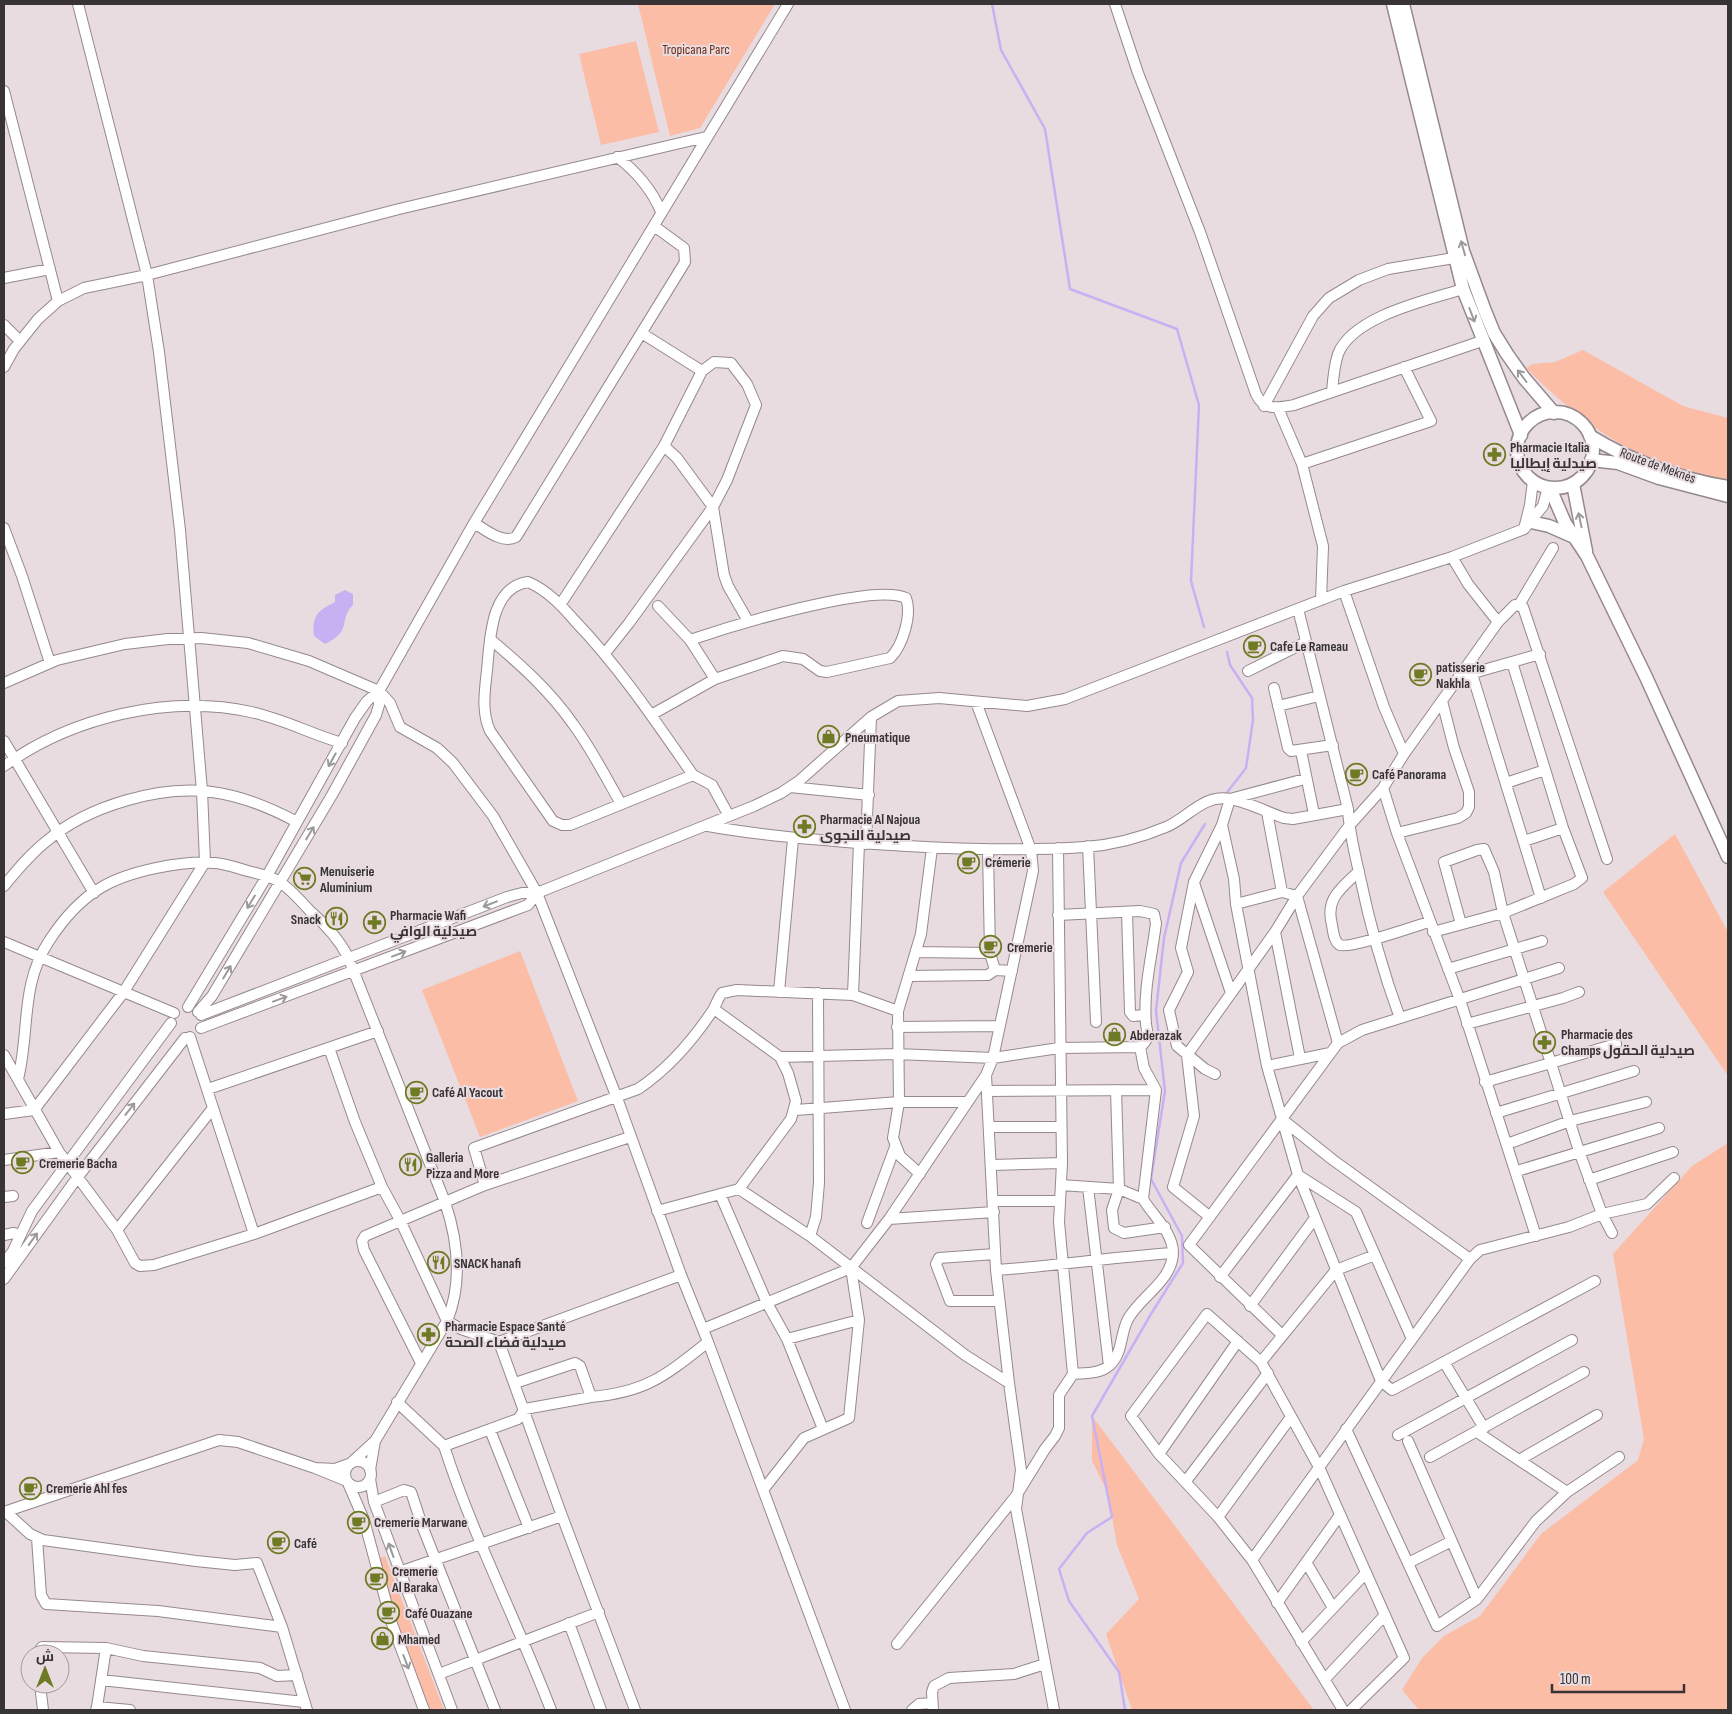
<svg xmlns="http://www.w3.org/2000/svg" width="1732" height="1714" font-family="'Sofia Sans Condensed',Cairo,sans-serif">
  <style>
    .green { fill: #fcbda6 }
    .water { fill: #c8b1f3 }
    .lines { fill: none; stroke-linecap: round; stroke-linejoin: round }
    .stream { stroke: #c8b1f3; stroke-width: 2.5 }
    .minor-casing { stroke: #95898e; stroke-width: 12 }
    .major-casing { stroke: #95898e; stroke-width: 15 }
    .minor { stroke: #fff; stroke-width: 10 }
    .major { stroke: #fff; stroke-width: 12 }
    .oneway { stroke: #9c999a }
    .labels { text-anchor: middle; stroke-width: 4; stroke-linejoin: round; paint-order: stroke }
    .park-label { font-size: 14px; fill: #6d2c12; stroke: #e8dce1 }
    .poi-label { font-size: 14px; font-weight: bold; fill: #383335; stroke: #e8dce1; text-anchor: start }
    .street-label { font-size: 14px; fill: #383335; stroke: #e8dce1 }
  </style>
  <rect width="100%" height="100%" fill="#e8dce1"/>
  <path class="green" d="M638 4H775L700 128 670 136Z
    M636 41 659 132 601 145 579 54Z
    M1583 350 1683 406 1728 418V480C1644 470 1584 426 1526 368L1533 364 1555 362Z
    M1675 834 1728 932V1076L1603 892Z
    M520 951 578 1101 480 1137 422 990Z
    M1728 1143V1710H1419L1402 1690 1422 1658 1444 1636 1480 1616 1541 1534 1638 1460 1644 1439 1613 1254 1692 1166Z
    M1092 1416 1314 1710H1132L1106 1634 1139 1599 1117 1545 1108 1493 1092 1461Z
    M385 1556 444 1710H428L392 1606 380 1558Z"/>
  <path class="water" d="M345 590 353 594V605C338 620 353 631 325 644L314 636C312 616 317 611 335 602V595Z"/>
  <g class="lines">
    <path class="stream" d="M992 4 1001 50 1045 129 1070 289 1177 329 1199 405 1191 581 1204 627
      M1225 795 1246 768 1253 720 1252 698 1230 665 1227 652
      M1125 1710 1119 1672 1069 1601 1059 1569 1087 1533 1112 1517 1092 1416 1151 1314 1183 1263 1182 1236 1151 1179 1165 1091 1156 1011 1164 938 1181 863 1205 824"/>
    <defs>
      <path id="minor" d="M1115 4 1138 73 1200 232 1256 394C1264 411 1277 408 1294 405L1482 341
        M4 91 58 301
        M617 157C635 170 653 191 661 212
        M4 278 50 269
        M4 325 20 341
        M4 367 14 349 38 319 58 301 84 288 147 275 399 209 706 137
        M1332 392C1333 379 1334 366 1338 354 1353 316 1428 300 1463 289
        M1264 406 1313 316 1329 298 1359 280 1388 269 1454 258
        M1278 408 1302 464 1323 546 1321 600
        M664 446 677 458 713 507 724 575 728 586 748 621
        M1302 464 1431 421 1404 367
        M474 523C486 530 502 544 516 537L685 262 684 248 654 226
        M4 528 22 576 50 663
        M1524 529 1530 505 1533 481
        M1452 557 1468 584 1498 622
        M1344 591 1384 707 1404 754
        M560 605 664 446 702 371
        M1519 605 1553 548
        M658 606 690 640 715 679
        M1298 609 1348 809
        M490 639C521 665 550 691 573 724 591 748 605 776 620 802
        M606 652 629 623 713 507 727 480 756 405 747 384 731 363 714 362 702 371 643 334
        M1248 671 1306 642
        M1472 674 1541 898
        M1466 675 1540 654
        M4 683 57 660 125 644 168 639 201 638 248 643 309 661 379 691 390 703 400 727 437 748 453 763 493 816 537 893 617 1098 681 1275 708 1342 845 1710
        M1274 688 1288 748 1291 751 1333 745
        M1278 706 1319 696
        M651 715 715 679 783 656 803 659 820 671 827 672 890 658C903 646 912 614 906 598 874 582 728 627 690 640
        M4 741 94 893
        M1301 751 1314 814
        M4 766C72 717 169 694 251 712 283 719 311 734 342 743
        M693 775 570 825H562L553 821 490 731C481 711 485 690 487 670 490 641 490 587 528 582 547 590 562 606 575 621 620 668 656 722 693 775L712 785 729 816
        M1305 779 1230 799 1222 825 1234 879 1236 904 1267 1066 1298 1175 1381 1381 1392 1390 1595 1281
        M1506 783 1545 770
        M790 787 869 795
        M1383 788 1397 833 1460 1000 1536 1236
        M1267 812 1282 892
        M708 826C758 835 808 839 858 843 934 848 1009 852 1085 847 1113 845 1140 838 1166 827 1188 818 1203 794 1230 799 1248 802 1267 812 1284 818L1293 819 1348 809C1349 832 1355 854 1360 877 1370 925 1383 972 1400 1018
        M1397 833 1458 818 1466 813 1469 807V792L1454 748 1442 701
        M1524 841 1563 828
        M866 844 871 717
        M1088 846 1096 1022
        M1058 848 1062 1163 1059 1222 1073 1374
        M988 850 990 953 995 970 1012 971
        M1359 871C1341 889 1325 898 1332 925 1333 931 1334 942 1340 945 1350 949 1415 926 1429 922
        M1194 883 1231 993
        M4 886C17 870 31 853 48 840 88 806 160 785 212 792 242 796 271 808 297 822
        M1236 904 1282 892 1297 896 1338 1043
        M1127 912 1130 1012 1133 1016 1145 1015
        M1461 924 1444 862 1477 850 1484 849 1494 872 1503 913 1579 1151 1602 1214 1612 1233
        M1275 932 1300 1058
        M1433 932 1503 913 1574 884 1582 878 1563 828 1512 662
        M4 942 174 1013
        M916 952 990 953
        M1448 969 1542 941
        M909 976 988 975 995 970
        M779 992 793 839
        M853 995 859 843
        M188 1007 267 876 355 718 367 701 379 691 474 523 788 4
        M898 1011 921 934 932 848
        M198 1012 212 996 332 795 376 715 379 705V691
        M201 1015 507 897 522 893H537L754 806 781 793 799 781 871 717 898 701 939 698 1027 706 1065 699 1344 591 1452 557 1524 529 1543 506 1548 487
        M1467 1024 1563 998 1579 992
        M897 1027 1000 1026
        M201 1028 528 905 537 893
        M190 1037 254 1234
        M329 1048 355 1122 382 1187 400 1220 447 1321 461 1329 499 1342 681 1275
        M4 1055 59 1152 117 1230 135 1263 140 1266 154 1265 254 1234 382 1187
        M780 1057 897 1054 993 1058 1059 1048 1140 1047C1149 1040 1148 1035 1146 1024 1143 990 1152 956 1156 923L1154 914 1140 911 1058 915
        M1267 1066 1330 1053
        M1215 1074 1205 1069 1177 1046 1169 1010 1188 972 1181 948 1194 882 1222 825
        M986 1075 996 1270 1009 1383
        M18 1079C30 1031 20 985 49 941 62 921 81 899 102 887 129 871 183 860 215 863 226 864 237 868 248 871 259 874 270 876 280 882 291 890 301 901 310 911 326 925 339 939 348 957L445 1202C458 1241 463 1282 447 1321L375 1441
        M1485 1082 1616 1044
        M208 1089 378 1031
        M1116 1090 1119 1189 1112 1210 1114 1228 1124 1233 1165 1227
        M987 1091 1156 1090
        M796 1110 899 1102H966
        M1496 1113 1634 1071
        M4 1114 34 1110 123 993 205 862 202 791 180 530 159 352 147 275 78 4
        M1283 1120 1333 1160 1470 1259
        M990 1127H1061
        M1507 1144 1570 1121 1646 1102
        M4 1160 59 1152
        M992 1165 1062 1163
        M1517 1171 1659 1128
        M1589 1180 1673 1152
        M485 1185 474 1148 638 1089C668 1069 693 1040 713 1010 716 1005 718 998 722 993L737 990 853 995 898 1011 899 1102 893 1138 900 1156 920 1174
        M1061 1185 1119 1189 1143 1199
        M1088 1187 1109 1366
        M739 1189 810 1236 965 1355 1009 1383 1021 1470 1016 1509 1054 1710
        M720 1194 767 1303 787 1339 823 1429
        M4 1197 13 1196
        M994 1201H1060
        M657 1211 739 1189 791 1119 796 1101 788 1073 780 1057 714 1009
        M1210 1217 1173 1187 1194 1116 1187 1055 1275 932 1297 896 1349 826 1383 788 1404 754 1498 622 1515 605 1523 607 1607 859
        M889 1219 994 1212
        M867 1223 895 1147
        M117 1230 213 1108
        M4 1235 14 1233
        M810 1236 816 1217 819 1183 818 993
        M995 1254 939 1258 936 1264 950 1301H999
        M4 1263 13 1251 32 1211 171 1023
        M996 1270C1055 1266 1113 1257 1173 1253
        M1220 1277 1298 1175 1356 1212 1412 1339
        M4 1279 77 1178 185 1038
        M1250 1306 1315 1218
        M703 1329 851 1268 889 1219 986 1075 993 1058 1033 871 1031 850 976 702
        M1282 1335 1189 1245 1338 1043 1362 1030 1559 968
        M787 1339 859 1320
        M499 1342 562 1516 635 1710
        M1261 1362 1336 1270 1375 1255
        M1444 1362 1484 1428
        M421 1363 364 1250 362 1241 365 1236 485 1185 630 1137
        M591 1397C647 1392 666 1375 708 1342
        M397 1402 444 1446 518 1419 525 1409 591 1397 580 1366 575 1363 515 1383
        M1346 1429 1437 1626 1477 1599 1536 1521 1567 1492 1619 1457
        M490 1430 529 1528
        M1477 1432 1567 1492
        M1398 1435 1572 1340
        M1408 1441 1477 1599
        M444 1446C473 1536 517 1621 551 1710
        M1159 1454 1238 1341
        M1430 1457 1584 1372
        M1519 1460 1597 1415
        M345 1474a13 13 0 1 1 26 0a13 13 0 1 1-26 0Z
        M352 1462 375 1441 370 1470
        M370 1479 374 1502 452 1710
        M347 1481 315 1468 335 1469 349 1464
        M1186 1481 1268 1373
        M348 1483 364 1520 392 1624 424 1710
        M763 1490 804 1438 849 1418 859 1320 851 1268
        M374 1502 404 1490 411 1492 423 1528 495 1710
        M4 1512 219 1440 238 1442 315 1468
        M6 1512 30 1534 43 1540 196 1561 235 1565 257 1563 282 1627 307 1710
        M1218 1517 1291 1417
        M37 1538 41 1595 46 1604 158 1611 282 1627
        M1252 1560 1470 1259 1480 1250 1569 1227 1602 1214 1647 1204 1674 1178
        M1306 1562 1333 1608
        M1408 1563 1450 1542
        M399 1572 562 1516
        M1277 1603 1340 1515
        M569 1623 601 1710
        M1301 1642 1366 1573
        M897 1644 1016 1496 1045 1449 1055 1436 1059 1428V1395L1073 1374C1086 1373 1100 1374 1110 1365 1123 1353 1120 1334 1128 1319 1141 1296 1172 1281 1173 1253 1173 1232 1153 1216 1143 1199L1156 1090 1144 1068 1140 1047
        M37 1654 42 1647 106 1648
        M439 1674 599 1612
        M1325 1679 1385 1615
        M101 1680 304 1702
        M40 1684 43 1710
        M97 1707 106 1648 143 1656 260 1668 277 1676 297 1675
        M96 1710 97 1707 130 1710
        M912 1710 919 1704 932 1703
        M933 1710 932 1692 934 1686 949 1678 1014 1674 1045 1664
        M1343 1710 1252 1560 1218 1517 1159 1454 1131 1416 1207 1314 1261 1362 1319 1467 1404 1658 1351 1710"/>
      <path id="major" d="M1393 4 1463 289 1521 435
        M1403 4 1463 251 1485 311 1494 333 1507 354 1524 378 1554 413
        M1517 450a38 38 0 1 1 76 0a38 38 0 1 1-76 0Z
        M1590 436C1631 461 1680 479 1728 487
        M1591 460 1618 463 1659 478 1728 496
        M1573 484 1586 551
        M1550 488 1565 523 1587 556 1646 677 1728 857
        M1531 522 1549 526 1574 537"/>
    </defs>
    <use href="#minor" class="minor-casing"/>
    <use href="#major" class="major-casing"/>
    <use href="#minor" class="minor"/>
    <use href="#major" class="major"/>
  </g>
  <defs><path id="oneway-shaft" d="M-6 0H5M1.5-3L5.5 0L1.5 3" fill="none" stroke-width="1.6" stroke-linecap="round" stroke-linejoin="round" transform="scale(1.25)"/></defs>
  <g class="oneway">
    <use href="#oneway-shaft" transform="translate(1463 248) rotate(-106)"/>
    <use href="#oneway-shaft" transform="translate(1472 315) rotate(69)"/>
    <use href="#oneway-shaft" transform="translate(1522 376) rotate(-127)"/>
    <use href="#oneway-shaft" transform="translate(1580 520) rotate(-102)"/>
    <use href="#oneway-shaft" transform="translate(332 760) rotate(119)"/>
    <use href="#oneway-shaft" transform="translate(310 833) rotate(-59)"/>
    <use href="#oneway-shaft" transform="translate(251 902) rotate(121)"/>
    <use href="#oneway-shaft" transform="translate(490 904) rotate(159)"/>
    <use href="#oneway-shaft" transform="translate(399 954) rotate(-21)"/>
    <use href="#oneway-shaft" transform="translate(227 972) rotate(-59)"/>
    <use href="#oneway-shaft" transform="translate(280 999) rotate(-20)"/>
    <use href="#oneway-shaft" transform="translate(130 1109) rotate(-52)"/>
    <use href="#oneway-shaft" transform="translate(33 1239) rotate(-54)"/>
    <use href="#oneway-shaft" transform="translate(391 1550) rotate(-110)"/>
    <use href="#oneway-shaft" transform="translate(406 1662) rotate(69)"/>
  </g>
  <defs>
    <symbol id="pharmacy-ring" viewBox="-11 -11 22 22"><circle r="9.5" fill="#e8dce1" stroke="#6f7a25" stroke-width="1.5"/><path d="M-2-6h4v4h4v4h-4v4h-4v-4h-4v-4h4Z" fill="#6f7a25"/></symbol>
    <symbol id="cafe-ring" viewBox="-11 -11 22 22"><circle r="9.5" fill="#e8dce1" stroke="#6f7a25" stroke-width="1.5"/><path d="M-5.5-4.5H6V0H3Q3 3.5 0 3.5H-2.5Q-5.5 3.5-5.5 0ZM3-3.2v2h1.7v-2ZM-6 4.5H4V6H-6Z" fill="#6f7a25"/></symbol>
    <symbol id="shop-ring" viewBox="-11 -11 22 22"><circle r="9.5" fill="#e8dce1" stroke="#6f7a25" stroke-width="1.5"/><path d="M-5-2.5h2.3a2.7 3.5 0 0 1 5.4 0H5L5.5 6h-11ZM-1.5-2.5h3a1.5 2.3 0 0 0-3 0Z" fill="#6f7a25"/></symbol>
    <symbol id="supermarket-ring" viewBox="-11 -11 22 22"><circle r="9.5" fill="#e8dce1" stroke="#6f7a25" stroke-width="1.5"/><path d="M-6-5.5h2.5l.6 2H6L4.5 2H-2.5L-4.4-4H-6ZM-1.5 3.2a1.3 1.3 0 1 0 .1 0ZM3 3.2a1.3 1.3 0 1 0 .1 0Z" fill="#6f7a25"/></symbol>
    <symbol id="restaurant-ring" viewBox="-11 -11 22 22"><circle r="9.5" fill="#e8dce1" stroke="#6f7a25" stroke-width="1.5"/><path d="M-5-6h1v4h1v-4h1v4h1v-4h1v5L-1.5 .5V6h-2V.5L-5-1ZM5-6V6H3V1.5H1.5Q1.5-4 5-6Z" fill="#6f7a25"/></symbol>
  </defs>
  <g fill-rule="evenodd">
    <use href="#pharmacy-ring" x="1482" y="442" width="25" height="25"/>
    <use href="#cafe-ring" x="1242" y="634" width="25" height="25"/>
    <use href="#cafe-ring" x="1408" y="662" width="25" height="25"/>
    <use href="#shop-ring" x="816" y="724" width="25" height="25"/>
    <use href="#cafe-ring" x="1344" y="762" width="25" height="25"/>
    <use href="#pharmacy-ring" x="792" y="814" width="25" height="25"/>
    <use href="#cafe-ring" x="956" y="850" width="25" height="25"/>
    <use href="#supermarket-ring" x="292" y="866" width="25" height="25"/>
    <use href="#restaurant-ring" x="324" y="906" width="25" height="25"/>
    <use href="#pharmacy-ring" x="362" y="910" width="25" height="25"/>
    <use href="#cafe-ring" x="978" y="934" width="25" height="25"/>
    <use href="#shop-ring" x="1102" y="1022" width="25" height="25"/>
    <use href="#pharmacy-ring" x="1532" y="1030" width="25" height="25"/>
    <use href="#cafe-ring" x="404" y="1080" width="25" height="25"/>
    <use href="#cafe-ring" x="10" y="1150" width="25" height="25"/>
    <use href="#restaurant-ring" x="398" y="1152" width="25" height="25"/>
    <use href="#restaurant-ring" x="426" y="1250" width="25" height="25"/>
    <use href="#pharmacy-ring" x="416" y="1322" width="25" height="25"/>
    <use href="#cafe-ring" x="18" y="1476" width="25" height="25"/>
    <use href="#cafe-ring" x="346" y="1510" width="25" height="25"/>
    <use href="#cafe-ring" x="266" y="1530" width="25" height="25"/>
    <use href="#cafe-ring" x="364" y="1566" width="25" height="25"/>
    <use href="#cafe-ring" x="376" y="1600" width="25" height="25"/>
    <use href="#shop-ring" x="370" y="1626" width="25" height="25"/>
  </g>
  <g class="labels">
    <g class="park-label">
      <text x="696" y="54">Tropicana Parc</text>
    </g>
    <g class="poi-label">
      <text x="1510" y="452">Pharmacie Italia<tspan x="1510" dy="16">صيدلية إيطاليا</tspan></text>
      <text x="1270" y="651">Cafe Le Rameau</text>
      <text x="1436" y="672">patisserie<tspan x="1436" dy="16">Nakhla</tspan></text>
      <text x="845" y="742">Pneumatique</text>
      <text x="1372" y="779">Café Panorama</text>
      <text x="820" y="824">Pharmacie Al Najoua<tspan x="820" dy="16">صيدلية النجوى</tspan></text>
      <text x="985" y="867">Crémerie</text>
      <text x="320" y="876">Menuiserie<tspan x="320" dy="16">Aluminium</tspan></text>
      <text x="390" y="920">Pharmacie Wafi<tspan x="390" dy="16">صيدلية الوافي</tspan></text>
      <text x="321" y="924" text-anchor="end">Snack</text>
      <text x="1007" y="952">Cremerie</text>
      <text x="1561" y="1039">Pharmacie des<tspan x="1561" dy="16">Champs صيدلية الحقول</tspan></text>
      <text x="1130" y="1040">Abderazak</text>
      <text x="432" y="1097">Café Al Yacout</text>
      <text x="426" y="1162">Galleria<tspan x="426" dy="16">Pizza and More</tspan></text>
      <text x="39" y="1168">Cremerie Bacha</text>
      <text x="454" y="1268">SNACK hanafi</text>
      <text x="445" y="1331">Pharmacie Espace Santé<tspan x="445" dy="16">صيدلية فضاء الصحة</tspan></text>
      <text x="46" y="1493">Cremerie Ahl fes</text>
      <text x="374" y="1527">Cremerie Marwane</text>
      <text x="294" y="1548">Café</text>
      <text x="392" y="1576">Cremerie<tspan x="392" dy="16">Al Baraka</tspan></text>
      <text x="405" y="1618">Café Ouazane</text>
      <text x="398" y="1644">Mhamed</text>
    </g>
    <g class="street-label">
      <text transform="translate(1658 465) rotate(20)" y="5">Route de Meknès</text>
    </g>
  </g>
  <rect width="1732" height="1714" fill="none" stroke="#383335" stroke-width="10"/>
  <g transform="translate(45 1669)"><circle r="24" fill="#e8dce1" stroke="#a2989c"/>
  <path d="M0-4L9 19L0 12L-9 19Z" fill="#6f7a25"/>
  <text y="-8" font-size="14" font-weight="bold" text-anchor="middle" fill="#383335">ش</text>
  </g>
  <path d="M1552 1684v8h132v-8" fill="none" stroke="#383335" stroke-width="2.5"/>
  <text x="1560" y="1684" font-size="15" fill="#383335" stroke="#e8dce1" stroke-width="4" paint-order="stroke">100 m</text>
</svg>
